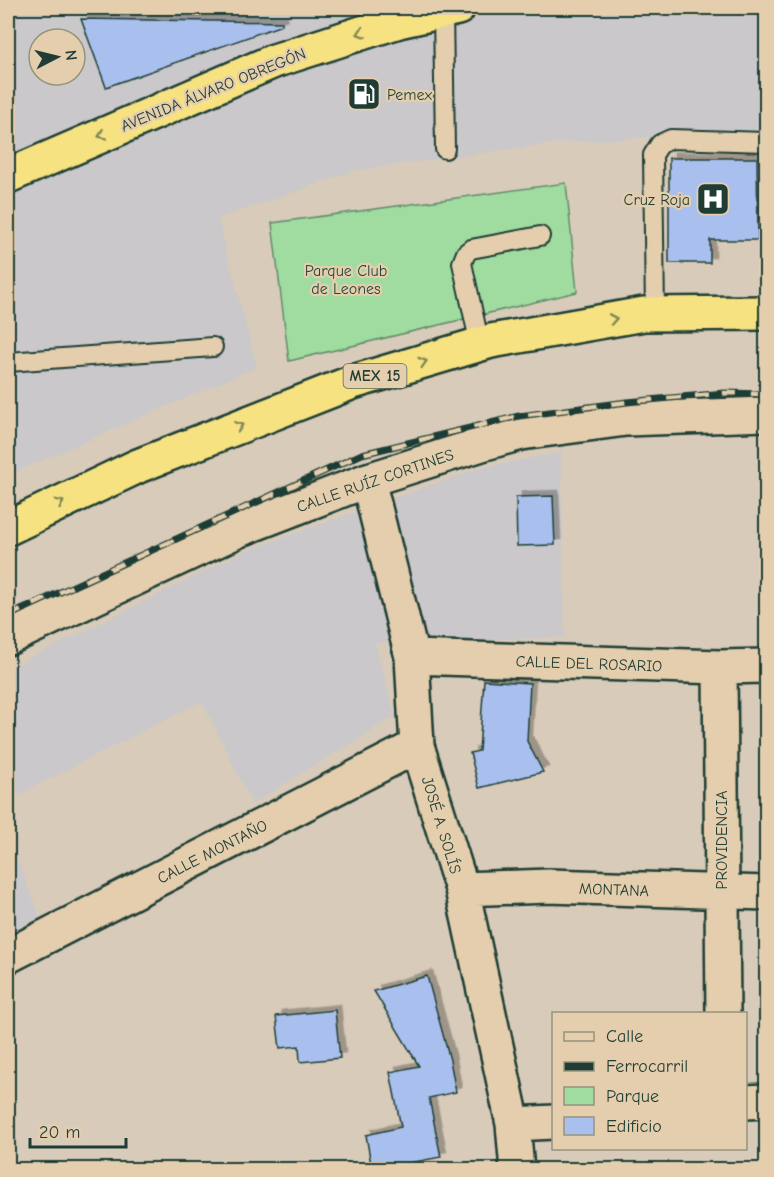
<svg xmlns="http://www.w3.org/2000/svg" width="774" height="1177" font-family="'Comic Neue',sans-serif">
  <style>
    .built { fill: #cac8ca; fill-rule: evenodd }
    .green { fill: #a0dba0; stroke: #608c6a; stroke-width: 1.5 }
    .building { fill: #a9c0ee; stroke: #1f3d34; stroke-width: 1.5; filter: url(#shadow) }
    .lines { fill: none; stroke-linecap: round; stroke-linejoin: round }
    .lane-casing { stroke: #1f3d34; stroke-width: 22 }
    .street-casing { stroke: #1f3d34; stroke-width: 38 }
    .secondary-casing { stroke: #1f3d34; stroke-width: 38 }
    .highway-casing { stroke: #1f3d34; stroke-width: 38 }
    .lane { stroke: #e4cead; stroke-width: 18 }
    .street { stroke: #e4cead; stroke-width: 33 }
    .secondary { stroke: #e4cead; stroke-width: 33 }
    .highway { stroke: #f7e281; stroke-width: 33 }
    .rail-casing { stroke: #1f3d34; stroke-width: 7 }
    .rail { stroke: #e4cead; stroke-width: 4.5; stroke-dasharray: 14; stroke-linecap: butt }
    .oneway { stroke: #808757 }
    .labels { text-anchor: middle; stroke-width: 4.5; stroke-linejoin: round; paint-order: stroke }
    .shield { fill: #e4cead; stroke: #5a6858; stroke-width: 1.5 }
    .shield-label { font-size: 15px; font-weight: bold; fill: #1f3d34 }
    .street-label { font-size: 16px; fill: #1f3d34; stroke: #e4cead }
    .poi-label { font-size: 16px; fill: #1f3d34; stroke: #e4cead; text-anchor: start }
    .park-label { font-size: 16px; fill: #254539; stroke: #e4cead }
  </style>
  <defs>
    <filter id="shadow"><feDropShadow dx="5.5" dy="-5.5" stdDeviation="0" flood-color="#0004"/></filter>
  </defs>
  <rect width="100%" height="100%" fill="#d8cbba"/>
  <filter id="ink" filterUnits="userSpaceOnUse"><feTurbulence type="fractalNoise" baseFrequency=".0167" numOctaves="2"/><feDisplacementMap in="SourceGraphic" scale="12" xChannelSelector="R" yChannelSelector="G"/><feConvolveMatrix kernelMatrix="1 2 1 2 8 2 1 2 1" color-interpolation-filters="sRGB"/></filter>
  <g filter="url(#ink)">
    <path class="built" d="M8 8H766V130L555 143 356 170 218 219 257 367 8 475ZM39 39H75V75H39Z
      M561 452 565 637 375 643 395 716 252 804 202 701 8 800V669L245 551 477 469Z
      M8 837 41 919 8 934Z"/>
    <path class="green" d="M566 183 577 292 289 361 272 223Z"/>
    <path class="building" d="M81 19 282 22V25L106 87Z
      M669 158H757L758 240H710V263H669Z
      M553 496 555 545 517 546 516 497Z
      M484 680 530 683 527 741 543 772 479 788 470 753 479 751Z
      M427 976 450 1060 456 1092 429 1098 441 1157 372 1170 366 1135 401 1127 390 1072 419 1066 374 991Z
      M335 1010 340 1058 300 1062 299 1046 280 1048 276 1016Z"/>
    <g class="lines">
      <defs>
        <path id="lane" d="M443 10 445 149
          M655 314 653 155 660 144 671 139 766 142
          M480 345 462 263 466 253 471 249 540 236
          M8 362 213 347"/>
        <path id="street" d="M368 480 412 657 417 746 462 889 513 1124 517 1170
          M412 657 720 667 766 666
          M720 667 723 1014
          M462 889 549 886 766 893
          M8 956 417 746
          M746 1102 766 1101
          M513 1124 554 1122"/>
        <path id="secondary" d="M8 638 241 529 368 480 485 443 521 433 626 419 766 414"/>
        <path id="highway" d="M8 176 274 61 399 21 458 8
          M8 528 138 466 353 382 491 341 644 314 766 313"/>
      </defs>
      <use href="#lane" class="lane-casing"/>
      <use href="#street" class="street-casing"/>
      <use href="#secondary" class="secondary-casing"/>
      <use href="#highway" class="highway-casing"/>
      <use href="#lane" class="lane"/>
      <use href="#street" class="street"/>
      <use href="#secondary" class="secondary"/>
      <use href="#highway" class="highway"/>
      <defs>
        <path id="rail" d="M8 616 362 454 519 416 627 402 725 393 766 394"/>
      </defs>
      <use href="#rail" class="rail-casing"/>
      <use href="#rail" class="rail"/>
    </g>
    <defs><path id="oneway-chevron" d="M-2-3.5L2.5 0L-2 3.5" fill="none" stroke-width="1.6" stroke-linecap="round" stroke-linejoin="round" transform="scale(1.5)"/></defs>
    <g class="oneway">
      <use href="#oneway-chevron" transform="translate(361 33) rotate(162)"/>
      <use href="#oneway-chevron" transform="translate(102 135) rotate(157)"/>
      <use href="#oneway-chevron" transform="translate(613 319) rotate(-10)"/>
      <use href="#oneway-chevron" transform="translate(423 362) rotate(-17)"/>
      <use href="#oneway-chevron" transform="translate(239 426) rotate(-21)"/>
      <use href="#oneway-chevron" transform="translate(60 503) rotate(-26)"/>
    </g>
  </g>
  <defs>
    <symbol id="fuel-square" viewBox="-11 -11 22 22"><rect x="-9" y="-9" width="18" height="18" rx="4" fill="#1f3d34" stroke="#e4cead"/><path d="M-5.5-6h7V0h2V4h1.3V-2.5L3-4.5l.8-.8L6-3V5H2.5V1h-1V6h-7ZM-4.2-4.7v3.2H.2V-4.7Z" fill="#fff"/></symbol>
    <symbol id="hospital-square" viewBox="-11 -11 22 22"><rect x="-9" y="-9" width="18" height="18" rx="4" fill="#1f3d34" stroke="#e4cead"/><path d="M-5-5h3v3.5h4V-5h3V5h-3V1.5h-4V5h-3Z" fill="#fff"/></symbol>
  </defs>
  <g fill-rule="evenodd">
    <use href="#fuel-square" x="345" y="75" width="38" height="38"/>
    <use href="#hospital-square" x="694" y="180" width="38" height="38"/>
  </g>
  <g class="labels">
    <rect class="shield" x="343.5" y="364" width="63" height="24" rx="4.5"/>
    <g class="shield-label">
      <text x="375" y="381">MEX 15</text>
    </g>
    <g class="street-label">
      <text transform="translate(213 89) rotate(-22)" y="6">AVENIDA ÁLVARO OBREGÓN</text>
      <text transform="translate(375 480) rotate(-19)" y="6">CALLE RUÍZ CORTINES</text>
      <text transform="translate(589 663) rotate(2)" y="6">CALLE DEL ROSARIO</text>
      <text transform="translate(442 825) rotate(73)" y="6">JOSÉ A. SOLÍS</text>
      <text transform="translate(721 840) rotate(-90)" y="6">PROVIDENCIA</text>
      <text transform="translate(212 851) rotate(-27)" y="6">CALLE MONTAÑO</text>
      <text transform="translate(614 889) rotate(2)" y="6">MONTANA</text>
    </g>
    <g class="poi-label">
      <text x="387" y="100">Pemex</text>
      <text x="690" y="205" text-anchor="end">Cruz Roja</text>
    </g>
    <g class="park-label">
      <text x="346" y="276">Parque Club<tspan x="346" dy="18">de Leones</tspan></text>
    </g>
  </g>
  <rect width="774" height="1177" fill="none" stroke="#e4cead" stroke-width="30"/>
  <rect x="15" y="15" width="744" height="1147" fill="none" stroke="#1f3d34" stroke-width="2" filter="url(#ink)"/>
  <rect x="552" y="1012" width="195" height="138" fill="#e4cead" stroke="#95947d" stroke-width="1.5"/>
  <rect x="564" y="1032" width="30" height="9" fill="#e4cead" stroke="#95947d" stroke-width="1.5"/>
  <text x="606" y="1042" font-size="18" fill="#1f3d34">Calle</text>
  <rect x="564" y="1062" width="30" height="9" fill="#1f3d34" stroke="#95947d" stroke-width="1.5"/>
  <text x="606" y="1072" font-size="18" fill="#1f3d34">Ferrocarril</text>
  <rect x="564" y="1087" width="30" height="18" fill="#a0dba0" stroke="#95947d" stroke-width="1.5"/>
  <text x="606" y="1102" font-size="18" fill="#1f3d34">Parque</text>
  <rect x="564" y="1117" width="30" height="18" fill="#a9c0ee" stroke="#95947d" stroke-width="1.5"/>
  <text x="606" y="1132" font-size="18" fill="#1f3d34">Edificio</text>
  <g transform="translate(57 57) rotate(83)"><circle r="28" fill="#e4cead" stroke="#95947d" stroke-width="1.5"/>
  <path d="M0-4.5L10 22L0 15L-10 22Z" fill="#1f3d34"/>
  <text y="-9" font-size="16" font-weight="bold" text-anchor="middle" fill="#1f3d34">N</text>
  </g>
  <path d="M30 1138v9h96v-9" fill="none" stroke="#1f3d34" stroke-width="3"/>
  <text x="39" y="1138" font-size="18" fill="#1f3d34" stroke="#e4cead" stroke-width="4.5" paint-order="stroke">20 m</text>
</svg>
